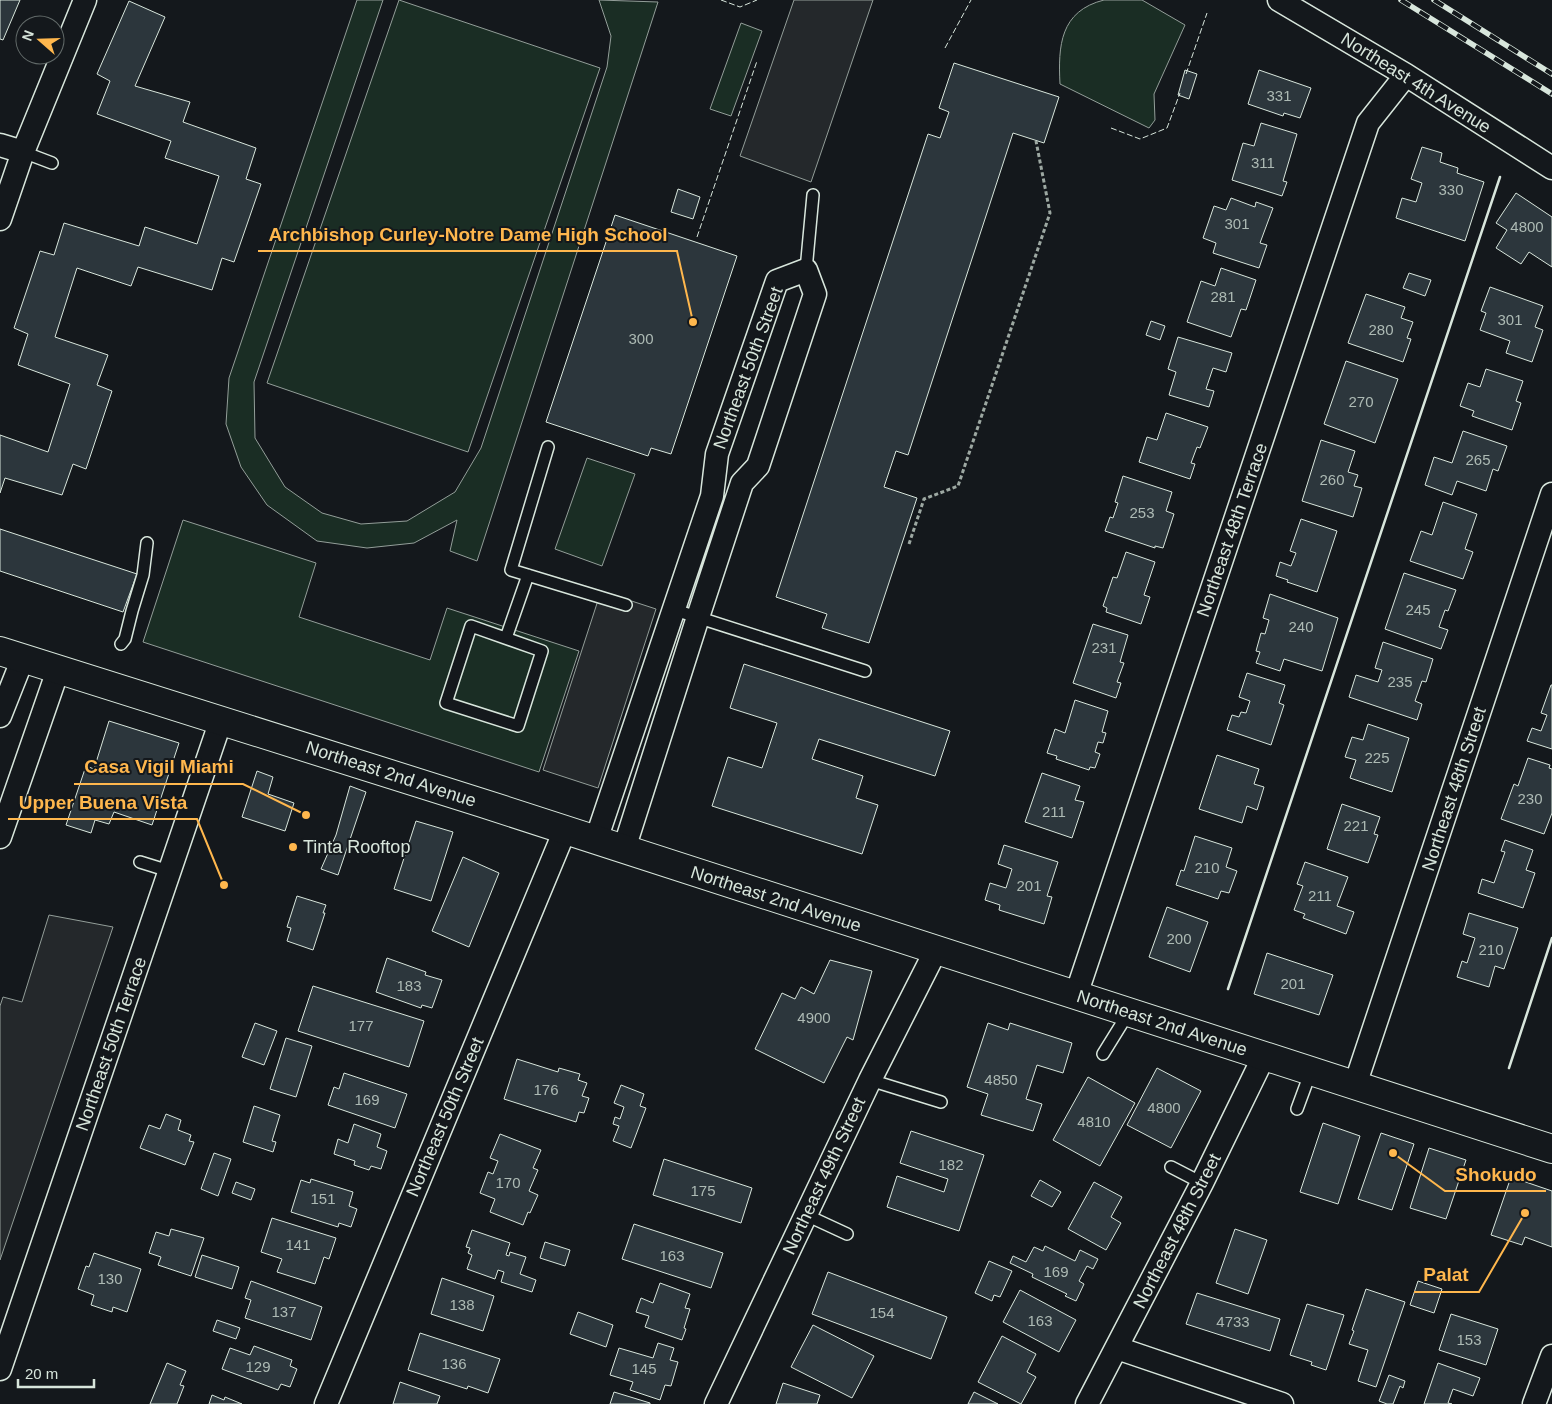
<svg xmlns="http://www.w3.org/2000/svg" width="1552" height="1404" font-family="Helvetica,sans-serif">
  <style>
    .green { fill: #1a2d24; stroke: #939e99 }
    .parking { fill: #24282b; stroke: #939e99 }
    .building { fill: #2c363c; stroke: #d8e6dc }
    .lines { fill: none; stroke-linecap: round; stroke-linejoin: round }
    .lane-casing { stroke: #d8e6dc; stroke-width: 14 }
    .street-casing { stroke: #d8e6dc; stroke-width: 25 }
    .secondary-casing { stroke: #d8e6dc; stroke-width: 30 }
    .path { stroke: #9da8a2; stroke-width: 3; stroke-dasharray: 4 2.5; stroke-linecap: butt }
    .lane { stroke: #14181c; stroke-width: 11 }
    .street { stroke: #14181c; stroke-width: 22 }
    .secondary { stroke: #14181c; stroke-width: 28 }
    .rail-casing { stroke: #d8e6dc; stroke-width: 5.5 }
    .rail { stroke: #14181c; stroke-width: 4; stroke-dasharray: 11; stroke-linecap: butt }
    .fence { stroke: #d8e6dc; stroke-width: 1; stroke-dasharray: 6 2.5; stroke-linecap: butt }
    .wall { stroke: #d8e6dc; stroke-width: 2.5 }
    .poi-dot { fill: #ffb74d; stroke: #14181c; stroke-width: 2 }
    .labels { text-anchor: middle; stroke-width: 4; stroke-linejoin: round; paint-order: stroke }
    .number-label { font-size: 15px; fill: #adbab4 }
    .street-label { font-size: 18px; fill: #d8e6dc; stroke: #14181c }
    .poi-label { font-size: 18px; fill: #d8e6dc; stroke: #14181c; text-anchor: start }
    .leader { fill: none; stroke: #ffb74d; stroke-width: 2 }
    .callout-dot { fill: #ffb74d; stroke: #14181c; stroke-width: 2 }
    .callout-label { font-size: 19px; text-anchor: middle; font-weight: bold; fill: #ffb74d; stroke: #14181c; stroke-width: 4; stroke-linejoin: round; paint-order: stroke }
  </style>
  <rect width="100%" height="100%" fill="#14181c"/>
  <path class="green" d="M357 0H383L254 382 255 438 285 487 322 513 361 524 407 521 455 492 481 448 607 67 611 36 599 0 658 2 477 561 450 551 457 520 414 543 367 548 317 541 267 505 241 467 226 424 229 378Z
    M399 0 600 68 468 452 267 383Z
    M1104 0H1142L1185 25 1154 94 1155 120 1149 128 1060 84C1058 46 1060 11 1104 0Z
    M741 23 762 31 731 116 710 109Z
    M587 458 635 474 602 566 555 549Z
    M183 520 316 563 299 617 430 660 447 608 579 651 539 772 143 642Z"/>
  <path class="parking" d="M794 0H873L811 182 740 156Z
    M601 591 656 609 598 788 543 770Z
    M49 915 113 927 0 1260V1006L3 997 22 1002Z"/>
  <path class="building" d="M0 0H20L3 40 0 39Z
    M129 1 165 17 135 86 190 102 183 122 256 148 246 179 261 184 234 262 222 258 212 290 138 267 131 286 77 268 55 337 108 355 97 385 112 391 86 469 73 464 62 495 5 478 0 493V435L48 452 70 384 18 365 28 334 14 328 40 251 54 255 64 223 139 246 145 227 197 244 219 176 165 158 171 141 97 114 110 81 97 74Z
    M954 63 1059 97 1044 143 1013 133 908 455 896 451 884 487 917 498 869 643 822 628 827 614 776 597 928 134 940 138 949 112 939 108Z
    M1185 70 1197 74 1189 99 1178 95Z
    M1259 70 1311 88 1300 118 1284 113 1283 116 1248 104Z
    M1261 123 1297 134 1283 181 1287 182 1282 196 1232 180 1243 143 1254 146Z
    M1422 147 1442 153 1440 162 1458 168 1457 173 1484 182 1465 241 1396 218 1402 198 1416 202 1422 183 1411 179Z
    M678 189 700 197 693 219 671 212Z
    M1516 193 1552 217V267L1529 252 1521 264 1496 248 1507 230 1496 223Z
    M1231 198 1255 207 1256 202 1273 208 1260 243 1267 245 1259 268 1213 253 1216 243 1203 238 1214 206 1226 210Z
    M615 215 737 256 671 454 651 448 648 456 546 422Z
    M1221 268 1256 280 1246 310 1241 309 1231 337 1187 322 1201 281 1215 286Z
    M1409 273 1431 280 1425 296 1403 288Z
    M1490 287 1543 306 1535 327 1543 330 1532 362 1506 353 1510 341 1480 330 1486 313 1481 311Z
    M1366 294 1405 307 1401 318 1413 322 1407 338 1411 339 1403 362 1348 343Z
    M1151 321 1165 326 1160 340 1146 335Z
    M1178 337 1232 353 1226 372 1213 368 1206 389 1214 391 1209 407 1169 395 1176 372 1168 369Z
    M1346 361 1398 379 1375 443 1324 424Z
    M1486 369 1523 381 1516 401 1521 403 1512 430 1472 416 1474 411 1460 406 1468 383 1480 387Z
    M1166 413 1208 427 1200 448 1197 447 1191 463 1195 464 1190 479 1139 462 1147 437 1157 440Z
    M1463 431 1507 446 1498 471 1493 469 1486 491 1457 481 1452 495 1425 485 1434 457 1452 463Z
    M1321 440 1355 451 1348 472 1358 475 1354 486 1362 488 1353 517 1302 501Z
    M1123 476 1172 492 1166 511 1174 514 1163 548 1155 546V548L1105 531 1110 517 1113 518 1118 503 1115 502Z
    M1443 502 1477 514 1465 549 1473 552 1463 579 1410 561 1421 531 1432 535Z
    M1301 519 1337 531 1317 592 1287 582 1288 580 1276 576 1280 562 1291 566 1296 553 1290 551Z
    M0 529 137 574 123 612 0 571Z
    M1126 552 1155 562 1144 595 1150 597 1141 624 1106 612 1107 608 1103 606 1113 577 1117 578Z
    M1404 573 1456 590 1448 611 1445 610 1439 627 1448 630 1441 649 1385 629Z
    M1270 594 1338 618 1322 671 1284 659 1280 671 1256 663 1260 652 1256 651 1261 633 1265 634 1269 620 1263 618Z
    M1093 624 1128 635 1120 662 1124 663 1117 682 1121 683 1116 698 1073 683Z
    M1383 642 1433 659 1426 682 1422 681 1415 701 1422 704 1417 720 1349 697 1356 675 1378 682 1382 670 1375 668Z
    M744 664 950 731 935 776 819 739 812 759 863 776 856 798 878 805 862 854 712 806 728 757 762 768 777 723 730 708Z
    M1247 673 1285 685 1279 703 1284 705 1271 745 1227 730 1232 715 1239 717 1241 712 1246 713 1250 701 1239 697Z
    M1551 685H1552V749L1527 741 1532 728 1541 731 1547 715 1541 713Z
    M1075 700 1108 711 1102 732 1106 733 1103 743 1098 742 1095 752 1100 754 1095 768 1090 767 1089 770 1056 759 1057 756 1047 753 1055 729 1065 733Z
    M109 721 179 743 152 825 114 812 109 824 95 820 91 833 66 825 86 766 94 769Z
    M1368 724 1409 738 1392 792 1350 778 1356 760 1345 757 1352 737 1363 740Z
    M1217 755 1259 769 1254 784 1264 787 1257 810 1247 806 1242 823 1199 809Z
    M1528 758 1550 765 1549 768 1552 769V813L1544 834 1501 819 1514 784 1518 786Z
    M257 771 273 777 268 794 294 803 285 831 242 817Z
    M1042 773 1080 786 1075 800 1084 802 1072 838 1025 822Z
    M350 786 366 792 338 875 321 869 336 835Z
    M1342 804 1380 817 1374 834 1378 835 1368 863 1327 849Z
    M416 821 453 832 431 901 394 889Z
    M1195 836 1232 848 1226 867 1237 871 1229 893 1221 891 1218 899 1176 885 1181 870 1184 871Z
    M1505 840 1533 850 1526 870 1535 873 1523 908 1478 893 1482 879 1494 883 1505 852 1501 851Z
    M1004 845 1058 862 1047 896 1052 897 1044 924 999 910 1000 905 985 900 990 883 1006 888 1012 869 998 864Z
    M463 857 499 873 469 947 432 931Z
    M1305 862 1348 877 1337 906 1354 912 1346 934 1303 918 1305 914 1294 910 1303 886 1297 884Z
    M297 896 326 905 323 913H325L313 950 287 941 291 928 287 927Z
    M1167 907 1208 922 1190 972 1149 957Z
    M1469 913 1518 928 1504 969 1495 966 1489 987 1457 977 1462 961 1467 963 1475 938 1463 934Z
    M1267 953 1333 975 1319 1015 1254 994Z
    M387 958 426 972 425 975 442 980 432 1008 422 1005 421 1008 376 992Z
    M830 960 872 971 853 1040 847 1037 824 1083 755 1049 782 993 795 999 801 987 814 994Z
    M313 986 424 1021 409 1067 298 1031Z
    M255 1023 277 1031 264 1065 242 1057Z
    M988 1023 1008 1030 1010 1023 1072 1043 1063 1073 1037 1065 1026 1099 1042 1104 1033 1131 981 1115 988 1094 967 1087Z
    M286 1038 312 1046 296 1097 270 1089Z
    M517 1059 558 1072 559 1068 580 1074 578 1080 587 1083 582 1096 589 1098 584 1113 579 1112 576 1122 504 1099Z
    M1157 1068 1201 1091 1171 1148 1127 1125Z
    M344 1073 407 1094 395 1128 328 1105 334 1087 339 1089Z
    M1088 1077 1135 1103 1100 1166 1053 1140Z
    M621 1085 644 1094 640 1106 646 1108 631 1148 613 1141 619 1126 613 1124 615 1117 620 1119 624 1107 614 1103Z
    M254 1106 280 1115 272 1141 276 1142 273 1152 243 1142Z
    M166 1114 181 1120 178 1130 191 1135 189 1141 194 1142 185 1165 140 1148 149 1125 160 1129Z
    M1323 1123 1360 1136 1338 1204 1300 1192Z
    M354 1124 381 1134 377 1147 387 1151 381 1169 371 1166 369 1170 354 1165 355 1161 334 1154 338 1139 348 1143Z
    M911 1131 984 1155 959 1231 887 1207 897 1176 944 1192 948 1179 900 1163Z
    M1381 1133 1414 1144 1392 1210 1358 1199Z
    M500 1134 541 1150 533 1168 538 1170 529 1191 538 1195 530 1213 528 1212 523 1225 490 1212 495 1199 480 1193 488 1172 493 1174 498 1161 490 1158Z
    M1429 1148 1466 1160 1446 1219 1410 1208Z
    M214 1153 231 1159 218 1196 201 1189Z
    M664 1159 752 1188 741 1223 653 1195Z
    M1511 1177 1552 1191V1247L1525 1237 1522 1245 1491 1235Z
    M311 1179 353 1192 349 1206 357 1209 351 1227 339 1223 338 1227 291 1212 301 1180 310 1183Z
    M1040 1180 1061 1192 1052 1207 1031 1196Z
    M236 1182 255 1189 251 1200 232 1193Z
    M1094 1182 1122 1197 1111 1217 1121 1223 1106 1250 1068 1229Z
    M272 1218 336 1238 329 1259 324 1257 315 1284 277 1272 282 1259 261 1252Z
    M634 1224 723 1253 711 1288 622 1259Z
    M171 1229 204 1238 191 1276 158 1265 161 1257 149 1253 156 1232 169 1236Z
    M1235 1229 1267 1240 1248 1294 1216 1283Z
    M472 1230 510 1243 506 1255 509 1256 510 1252 526 1257 520 1274 536 1280 532 1292 501 1282 504 1272 498 1270 495 1279 467 1269 472 1255 468 1253 470 1248 466 1247Z
    M545 1242 570 1250 565 1266 540 1258Z
    M1045 1246 1075 1261 1080 1250 1098 1259 1093 1269 1087 1266 1079 1281 1084 1284 1076 1301 1065 1296 1067 1294 1032 1277 1033 1274 1010 1263 1013 1256 1026 1262 1034 1247 1043 1251Z
    M94 1253 141 1269 127 1312 113 1307 112 1312 91 1305 94 1295 78 1289 86 1266 89 1267Z
    M202 1255 239 1267 232 1289 195 1277Z
    M989 1261 1012 1271 1000 1297 994 1295 992 1301 975 1293Z
    M828 1272 947 1317 931 1359 812 1314Z
    M442 1278 494 1296 483 1331 431 1314Z
    M251 1281 322 1307 311 1340 245 1318 251 1300 245 1298Z
    M1418 1281 1442 1289 1434 1313 1410 1305Z
    M660 1283 690 1294 685 1308 690 1309 684 1328 686 1329 682 1340 645 1327 649 1316 636 1312 641 1298 653 1303Z
    M1366 1289 1405 1302 1376 1387 1358 1381 1368 1350 1349 1344 1354 1331 1352 1330Z
    M1020 1290 1076 1320 1059 1352 1003 1322Z
    M1197 1293 1280 1319 1270 1351 1186 1324Z
    M1307 1304 1344 1315 1326 1370 1311 1365 1312 1362 1290 1355Z
    M578 1312 613 1325 606 1347 570 1334Z
    M1451 1314 1498 1329 1486 1365 1439 1350Z
    M217 1320 240 1328 236 1339 213 1331Z
    M813 1325 874 1356 852 1398 791 1367Z
    M420 1333 500 1359 488 1393 468 1386 467 1389 408 1370Z
    M1002 1336 1036 1354 1027 1372 1036 1377 1021 1404 978 1382Z
    M658 1343 674 1348 670 1360 678 1362 671 1386 665 1385 660 1400 630 1390 633 1382 610 1375 619 1348 653 1358Z
    M254 1346 292 1360 290 1366 297 1369 290 1387 281 1384 278 1390 222 1369 230 1348 250 1355Z
    M167 1363 186 1371 180 1385 184 1386 177 1404H150Z
    M1438 1363 1480 1378 1473 1396 1453 1389 1448 1403 1452 1404H1424Z
    M1389 1375 1405 1381 1403 1388 1400 1386 1393 1404H1387L1379 1401Z
    M400 1382 440 1396 437 1404H393Z
    M783 1383 820 1395 817 1404H776Z
    M614 1392 650 1403V1404H610Z
    M974 1392 998 1404H968Z
    M212 1395 224 1400 225 1397 242 1404H209Z"/>
  <g class="lines">
    <defs>
      <path id="lane" d="M23 152 52 163
        M806 270 813 195
        M548 447 511 570 626 605
        M675 610 865 671
        M471 626 542 651 518 726 446 703Z
        M506 638 528 575
        M121 644 125 639 132 611 143 575 147 543
        M140 862 169 871
        M1103 1054 1129 1012
        M870 1080 941 1102
        M1297 1109 1311 1071
        M1171 1167 1202 1183
        M806 1215 847 1234"/>
      <path id="street" d="M1279 0 1406 75 1552 168
        M0 145 23 152
        M0 219 23 152 85 0
        M0 716 23 658
        M0 837 58 670
        M596 840 712 496 717 454 777 281 806 270 815 294 758 466 742 483 698 617 624 849
        M1076 995 1368 123 1406 75
        M1355 1085 1552 494
        M1117 1348 1282 1404
        M0 1369 221 720
        M326 1404 565 830
        M716 1404 870 1080 936 950
        M1087 1404 1202 1183 1264 1056
        M1534 1404 1552 1356"/>
      <path id="secondary" d="M0 651 482 803 1552 1149"/>
    </defs>
    <use href="#lane" class="lane-casing"/>
    <use href="#street" class="street-casing"/>
    <use href="#secondary" class="secondary-casing"/>
    <path class="path" d="M909 544 924 499 958 486 1050 213 1036 141"/>
    <use href="#lane" class="lane"/>
    <use href="#street" class="street"/>
    <use href="#secondary" class="secondary"/>
    <defs>
      <path id="rail" d="M1401 0 1552 94
        M1434 0 1552 74"/>
    </defs>
    <use href="#rail" class="rail-casing"/>
    <use href="#rail" class="rail"/>
    <path class="fence" d="M721 0 740 7 757 0
      M945 48 971 0
      M1186 74 1207 13
      M1111 128 1140 139 1167 128 1180 93
      M697 237 757 61"/>
    <path class="wall" d="M1228 989 1500 177
      M1509 1068 1552 938"/>
  </g>
  <circle class="poi-dot" cx="293" cy="847" r="5"/>
  <g class="labels">
    <g class="number-label">
      <text x="1279" y="101">331</text>
      <text x="1263" y="168">311</text>
      <text x="1451" y="195">330</text>
      <text x="1237" y="229">301</text>
      <text x="1527" y="232">4800</text>
      <text x="1223" y="302">281</text>
      <text x="1510" y="325">301</text>
      <text x="1381" y="335">280</text>
      <text x="641" y="344">300</text>
      <text x="1361" y="407">270</text>
      <text x="1478" y="465">265</text>
      <text x="1332" y="485">260</text>
      <text x="1142" y="518">253</text>
      <text x="1418" y="615">245</text>
      <text x="1301" y="632">240</text>
      <text x="1104" y="653">231</text>
      <text x="1400" y="687">235</text>
      <text x="1377" y="763">225</text>
      <text x="1530" y="804">230</text>
      <text x="1054" y="817">211</text>
      <text x="1356" y="831">221</text>
      <text x="1207" y="873">210</text>
      <text x="1029" y="891">201</text>
      <text x="1320" y="901">211</text>
      <text x="1179" y="944">200</text>
      <text x="1491" y="955">210</text>
      <text x="1293" y="989">201</text>
      <text x="409" y="991">183</text>
      <text x="814" y="1023">4900</text>
      <text x="361" y="1031">177</text>
      <text x="1001" y="1085">4850</text>
      <text x="546" y="1095">176</text>
      <text x="367" y="1105">169</text>
      <text x="1164" y="1113">4800</text>
      <text x="1094" y="1127">4810</text>
      <text x="951" y="1170">182</text>
      <text x="508" y="1188">170</text>
      <text x="703" y="1196">175</text>
      <text x="323" y="1204">151</text>
      <text x="298" y="1250">141</text>
      <text x="672" y="1261">163</text>
      <text x="1056" y="1277">169</text>
      <text x="110" y="1284">130</text>
      <text x="462" y="1310">138</text>
      <text x="284" y="1317">137</text>
      <text x="882" y="1318">154</text>
      <text x="1040" y="1326">163</text>
      <text x="1233" y="1327">4733</text>
      <text x="1469" y="1345">153</text>
      <text x="454" y="1369">136</text>
      <text x="258" y="1372">129</text>
      <text x="644" y="1374">145</text>
    </g>
    <g class="street-label">
      <text transform="translate(1416 83) rotate(32)" y="6">Northeast 4th Avenue</text>
      <text transform="translate(748 368) rotate(-70)" y="6">Northeast 50th Street</text>
      <text transform="translate(1232 530) rotate(-71)" y="6">Northeast 48th Terrace</text>
      <text transform="translate(391 774) rotate(18)" y="6">Northeast 2nd Avenue</text>
      <text transform="translate(1454 789) rotate(-72)" y="6">Northeast 48th Street</text>
      <text transform="translate(776 899) rotate(18)" y="6">Northeast 2nd Avenue</text>
      <text transform="translate(1162 1023) rotate(18)" y="6">Northeast 2nd Avenue</text>
      <text transform="translate(111 1044) rotate(-71)" y="6">Northeast 50th Terrace</text>
      <text transform="translate(445 1117) rotate(-67)" y="6">Northeast 50th Street</text>
      <text transform="translate(824 1176) rotate(-65)" y="6">Northeast 49th Street</text>
      <text transform="translate(1177 1231) rotate(-63)" y="6">Northeast 48th Street</text>
    </g>
    <g class="poi-label">
      <text x="303" y="853">Tinta Rooftop</text>
    </g>
  </g>
  <path class="leader" d="M693 322L677 251H258M306 815L243 784H74M224 885L197 819H8M1393 1153L1445 1191H1546M1525 1213L1479 1292H1414"/>
  <g class="callout-dot">
    <circle cx="693" cy="322" r="5"/>
    <circle cx="306" cy="815" r="5"/>
    <circle cx="224" cy="885" r="5"/>
    <circle cx="1393" cy="1153" r="5"/>
    <circle cx="1525" cy="1213" r="5"/>
  </g>
  <g class="callout-label">
    <text x="468" y="241">Archbishop Curley-Notre Dame High School</text>
    <text x="159" y="773">Casa Vigil Miami</text>
    <text x="103" y="809">Upper Buena Vista</text>
    <text x="1496" y="1181">Shokudo</text>
    <text x="1446" y="1281">Palat</text>
  </g>
  <g transform="translate(40 40) rotate(290)"><circle r="24" fill="#14181c" stroke="#626a69"/>
  <path d="M0-4L9 19L0 12L-9 19Z" fill="#ffb74d"/>
  <text y="-8" font-size="14" font-weight="bold" text-anchor="middle" fill="#d8e6dc">N</text>
  </g>
  <path d="M18 1379v8h76v-8" fill="none" stroke="#d8e6dc" stroke-width="2.5"/>
  <text x="25" y="1379" font-size="15" fill="#d8e6dc" stroke="#14181c" stroke-width="4" paint-order="stroke">20 m</text>
</svg>
